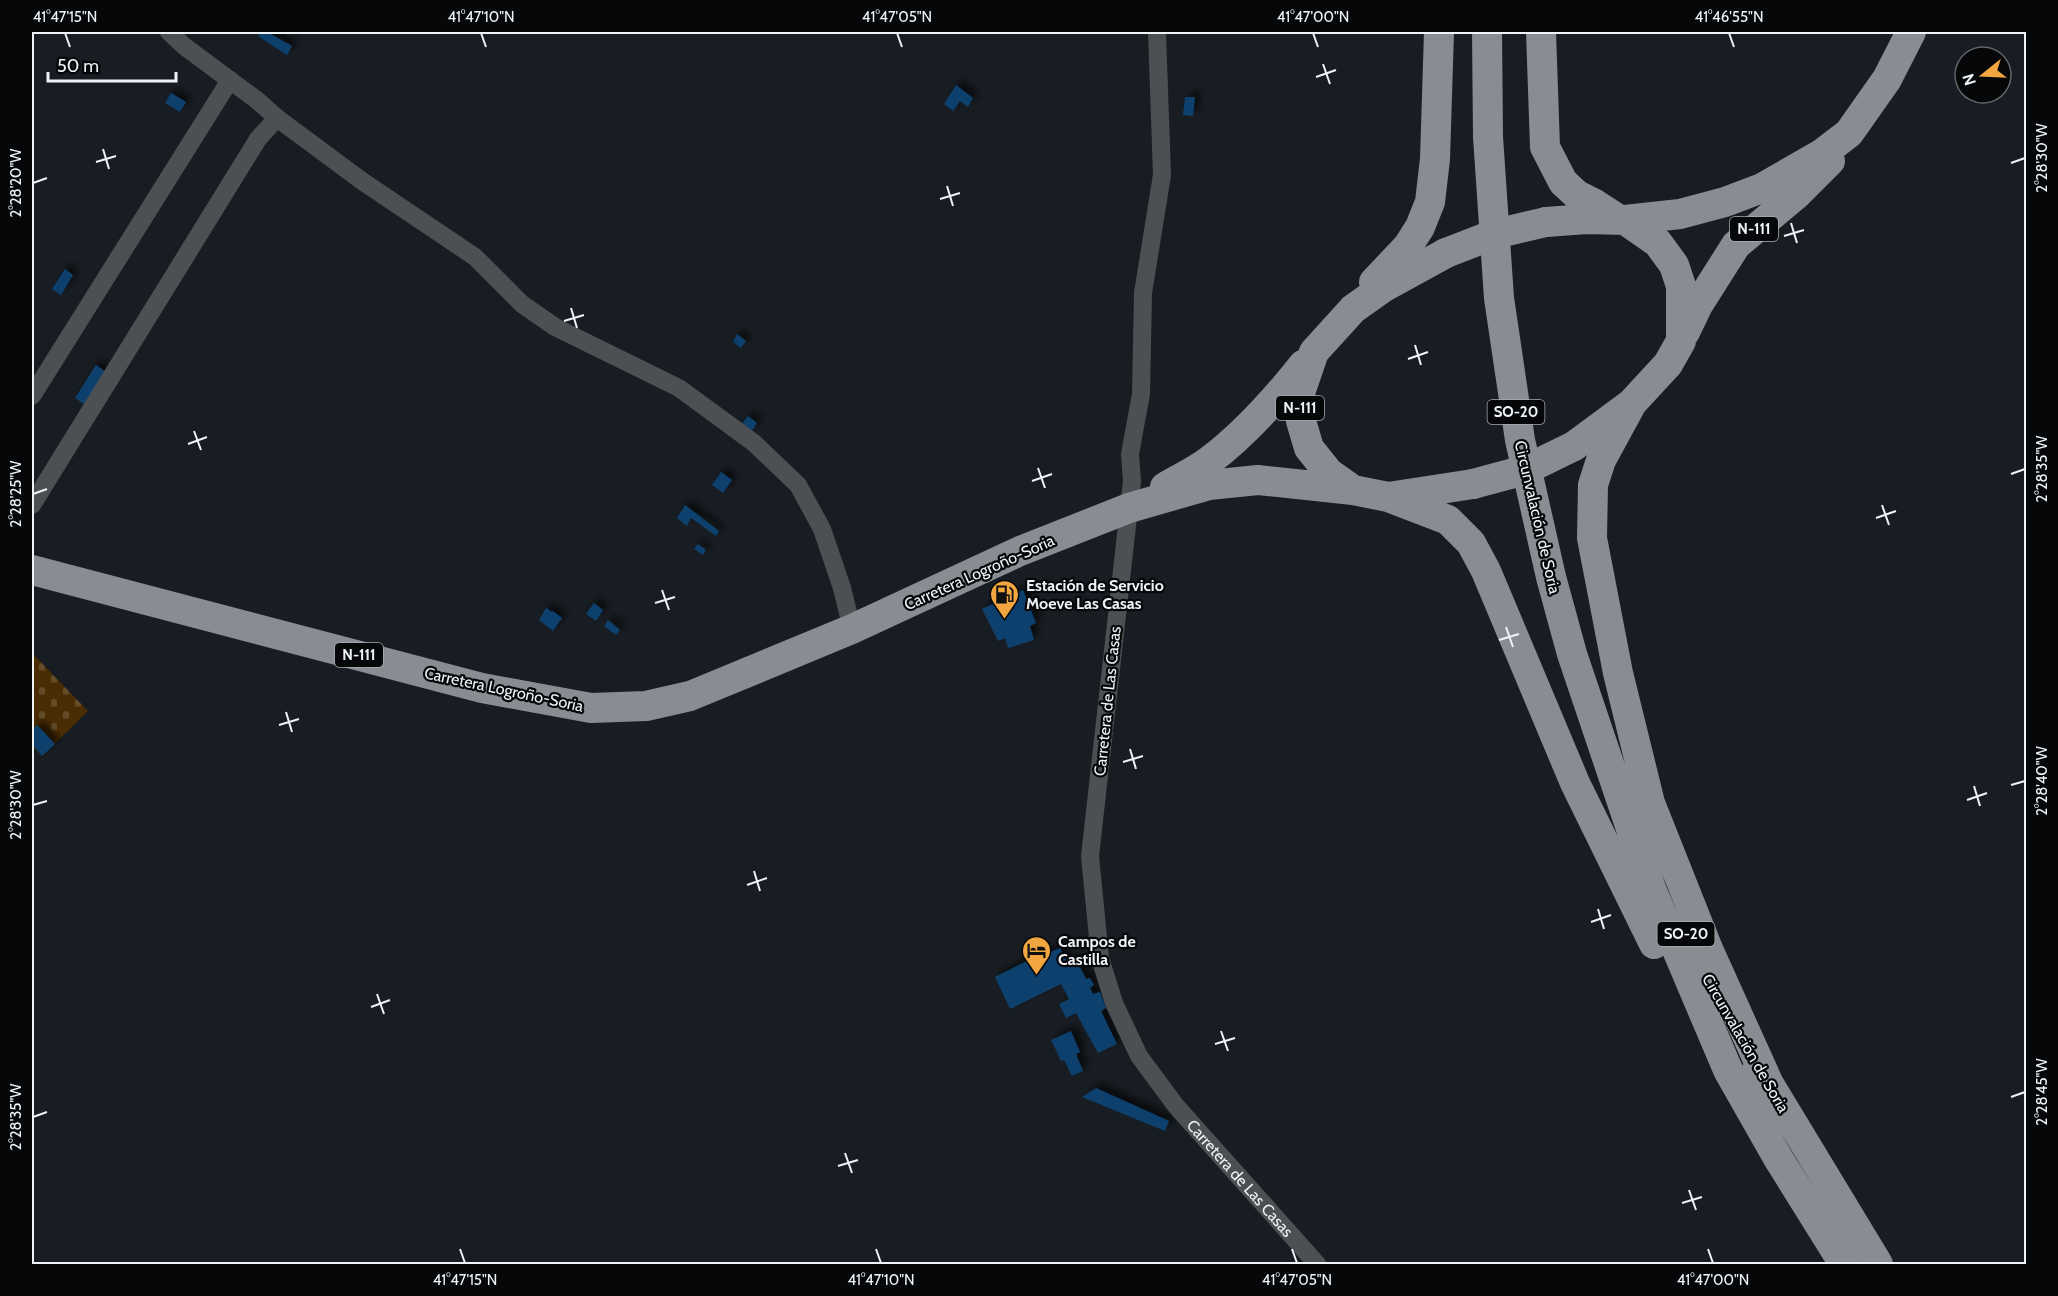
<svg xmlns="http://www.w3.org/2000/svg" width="2058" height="1296" font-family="Cabin,sans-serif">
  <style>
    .cemetery { fill: url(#cemetery-stones) }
    .building { fill: #0c406d; filter: url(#shadow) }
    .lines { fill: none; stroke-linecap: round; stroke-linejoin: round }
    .minor { stroke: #4d5053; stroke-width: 18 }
    .trunk { stroke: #888d94; stroke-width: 30 }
    .trunk-bridge { stroke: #888d94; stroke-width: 30 }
    .ticks { fill: none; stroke: #eff2f6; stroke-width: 2 }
    .labels { text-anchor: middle; stroke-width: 4.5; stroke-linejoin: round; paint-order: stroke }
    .shield { fill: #060709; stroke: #a9acaf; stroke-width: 1.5 }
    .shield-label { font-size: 15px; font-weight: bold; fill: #eff2f6 }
    .street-label { font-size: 16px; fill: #eff2f6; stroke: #060709 }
    .poi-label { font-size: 16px; font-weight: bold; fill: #eff2f6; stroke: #060709; text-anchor: start }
    .neatline { fill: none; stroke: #eff2f6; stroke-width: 2 }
    .ticks-label { font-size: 15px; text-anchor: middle; fill: #eff2f6 }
  </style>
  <defs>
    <pattern id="cemetery-stones" width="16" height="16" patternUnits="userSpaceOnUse" patternTransform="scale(1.5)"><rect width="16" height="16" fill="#4a2d02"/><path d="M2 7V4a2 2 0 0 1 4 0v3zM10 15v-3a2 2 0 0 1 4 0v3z" fill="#644c28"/></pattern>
    <filter id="shadow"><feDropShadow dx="5.5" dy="-5.5" stdDeviation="3" flood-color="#0009"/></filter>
  </defs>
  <rect width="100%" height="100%" fill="#181d23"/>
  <path class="cemetery" d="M32 653 88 711 42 756 32 745Z"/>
  <path class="building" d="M261 32H267L292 46 287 55 258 36Z
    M956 85 973 98 968 107 960 101 953 111 944 104Z
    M171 93 186 102 180 112 165 103Z
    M1185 97H1195L1193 116 1183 115Z
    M65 269 73 275 61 295 52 289Z
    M737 334 746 341 741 348 733 342Z
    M96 365 106 372 85 405 75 398Z
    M748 416 757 423 751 432 741 425Z
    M721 472 732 480 723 493 712 485Z
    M685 505 719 531 716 536 691 518 687 526 677 518Z
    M698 544 706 550 703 555 694 549Z
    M1023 590 1036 623 1030 626 1034 640 1008 648 1005 638 998 641 982 609Z
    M594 603 603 610 596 621 586 614Z
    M546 608 552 612 553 611 562 618 553 631 539 620Z
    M608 620 620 630 616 635 604 626Z
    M37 725 55 744 42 756 32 744V730Z
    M1060 948 1068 963 1076 959 1086 979 1090 978 1094 985 1090 988 1093 994 1100 992 1106 1008 1101 1011 1117 1044 1098 1053 1076 1013 1066 1018 1059 1004 1069 999 1061 984 1010 1009 995 977 1045 952 1046 954Z
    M1071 1031 1080 1052 1076 1054 1083 1071 1072 1076 1064 1060 1061 1061 1051 1040Z
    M1096 1088 1169 1121 1165 1131 1082 1097Z"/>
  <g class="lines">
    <g class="minor">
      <path d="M169 32 184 46 258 101 277 118 362 181 475 257 522 304 555 327 679 388 754 443 798 485 822 529 842 588 852 629"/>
      <path id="s1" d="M1157 32 1162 175 1143 293 1141 394 1130 454 1132 481 1090 856 1100 958 1114 1003 1139 1056 1176 1106 1317 1264"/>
      <path d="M32 396 230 80"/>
      <path d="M32 505 258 139 277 118"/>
    </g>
    <path class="trunk" d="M1487 32 1488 137 1499 298 1520 440 1551 577 1572 654 1652 891 1728 1070 1778 1158 1844 1264
      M1541 32 1545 147 1563 182 1577 195 1595 204 1618 219
      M1625 220 1680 214 1725 202 1762 188 1823 153 1849 133 1887 79 1911 32
      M1546 222 1587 219 1625 220 1658 243 1674 265 1681 286V341L1668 364 1632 403 1574 446
      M1446 253 1384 287 1353 309 1314 352 1300 393 1301 421 1309 448 1329 473 1353 490 1388 497 1473 484
      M1374 282 1408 246 1420 227 1430 202 1435 159 1439 32
      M1685 332 1698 305 1736 245 1797 194 1830 161
      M1632 403 1601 460 1593 485 1592 538 1618 673 1650 803 1708 949 1768 1082
      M1165 487C1180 478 1196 471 1209 461 1245 434 1276 399 1303 365
      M1388 497 1448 520 1471 543 1486 571 1575 783 1654 944
      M32 570 482 688 591 708 646 706 690 696 852 629 1020 551 1129 508 1209 485 1258 480 1353 490
      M1758 1066 1878 1264"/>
    <path class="trunk-bridge" d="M1446 253 1495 234 1546 222
      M1473 484 1525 470 1574 446"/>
  </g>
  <path class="ticks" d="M65 33 70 47M481 33 486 47M897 33 902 47M1313 33 1318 47M1729 33 1734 47M1323 64 1330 84M1316 77 1336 70M103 149 109 169M96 162 116 156M2011 163 2025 158M33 183 47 178M947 186 953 206M940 199 960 193M1791 223 1797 243M1784 236 1804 230M571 308 577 328M564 321 584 315M1415 345 1421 365M1408 359 1428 352M194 431 201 450M188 444 207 437M1038 468 1045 488M2011 474 2025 469M1032 481 1052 474M33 494 47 489M1882 505 1889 525M1876 518 1896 511M662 590 669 610M655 603 675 597M1506 627 1513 647M1499 640 1519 634M286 712 292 732M279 725 299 719M1130 749 1136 769M1123 762 1143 756M2011 785 2025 781M1974 786 1980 806M1967 800 1987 793M33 805 47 801M754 871 760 891M747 885 767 878M1598 909 1604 929M1591 922 1611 915M377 994 384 1014M371 1007 390 1000M1221 1031 1228 1051M1215 1044 1235 1038M2011 1097 2025 1092M33 1117 47 1112M845 1153 852 1173M838 1166 858 1160M1689 1190 1696 1210M1682 1203 1702 1197M460 1249 465 1263M876 1249 881 1263M1292 1249 1297 1263M1708 1249 1713 1263"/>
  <defs>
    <symbol id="fuel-pin" viewBox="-11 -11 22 30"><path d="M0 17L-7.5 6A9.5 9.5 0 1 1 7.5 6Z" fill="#f1a63f" stroke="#060709"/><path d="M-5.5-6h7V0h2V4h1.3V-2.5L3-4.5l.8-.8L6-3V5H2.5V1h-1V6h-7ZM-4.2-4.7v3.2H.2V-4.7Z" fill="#111"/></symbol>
    <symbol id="hotel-pin" viewBox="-11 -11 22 30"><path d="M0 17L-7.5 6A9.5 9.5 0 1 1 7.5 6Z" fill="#f1a63f" stroke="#060709"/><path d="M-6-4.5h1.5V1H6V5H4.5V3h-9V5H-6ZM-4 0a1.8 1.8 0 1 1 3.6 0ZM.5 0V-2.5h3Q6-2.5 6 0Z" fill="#111"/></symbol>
  </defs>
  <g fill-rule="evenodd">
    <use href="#fuel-pin" x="988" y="578" width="33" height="45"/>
    <use href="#hotel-pin" x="1020" y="934" width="33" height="45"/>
  </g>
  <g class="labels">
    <g class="shield">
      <rect x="1730" y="217" width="48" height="24" rx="4.5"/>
      <rect x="1276" y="396" width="48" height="24" rx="4.5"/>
      <rect x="1487.5" y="400" width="57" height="24" rx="4.5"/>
      <rect x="335" y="643" width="48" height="24" rx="4.5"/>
      <rect x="1657.5" y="922" width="57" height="24" rx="4.5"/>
    </g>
    <g class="shield-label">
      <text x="1754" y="234">N-111</text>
      <text x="1300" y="413">N-111</text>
      <text x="1516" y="417">SO-20</text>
      <text x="359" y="660">N-111</text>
      <text x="1686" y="939">SO-20</text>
    </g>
    <g class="street-label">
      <text transform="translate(1538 517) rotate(77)" y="6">Circunvalación de Soria</text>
      <text transform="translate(979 572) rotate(-24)" y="6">Carretera Logroño-Soria</text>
      <text transform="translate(504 689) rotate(12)" y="6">Carretera Logroño-Soria</text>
      <text transform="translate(1107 701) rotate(-84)" y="6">Carretera de Las Casas</text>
      <text transform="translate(1746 1043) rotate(60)" y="6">Circunvalación de Soria</text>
      <text dy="6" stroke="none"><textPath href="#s1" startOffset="1196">Carretera de Las Casas</textPath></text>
    </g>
    <g class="poi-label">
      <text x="1026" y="591">Estación de Servicio<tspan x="1026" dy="18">Moeve Las Casas</tspan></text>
      <text x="1058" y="947">Campos de<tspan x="1058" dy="18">Castilla</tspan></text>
    </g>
  </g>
  <rect width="2058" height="1296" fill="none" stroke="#060709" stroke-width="66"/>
  <g transform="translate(1983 75) rotate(252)"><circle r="28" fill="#060709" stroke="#636568" stroke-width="1.5"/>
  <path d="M0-4.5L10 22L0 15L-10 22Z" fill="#f1a63f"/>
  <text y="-9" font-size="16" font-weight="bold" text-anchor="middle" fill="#eff2f6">N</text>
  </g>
  <path d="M48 72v9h128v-9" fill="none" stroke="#eff2f6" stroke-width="3"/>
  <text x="57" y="72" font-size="18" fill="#eff2f6" stroke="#060709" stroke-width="4.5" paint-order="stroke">50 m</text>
  <rect x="33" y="33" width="1992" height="1230" class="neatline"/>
  <g class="ticks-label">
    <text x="65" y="22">41°47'15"N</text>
    <text x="481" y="22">41°47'10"N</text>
    <text x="897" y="22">41°47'05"N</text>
    <text x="1313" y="22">41°47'00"N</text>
    <text x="1729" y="22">41°46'55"N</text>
    <text transform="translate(2042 158) rotate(-90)" y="5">2°28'30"W</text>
    <text transform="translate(16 183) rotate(-90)" y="5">2°28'20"W</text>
    <text transform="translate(2042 469) rotate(-90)" y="5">2°28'35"W</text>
    <text transform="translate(16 494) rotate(-90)" y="5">2°28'25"W</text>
    <text transform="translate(2042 781) rotate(-90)" y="5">2°28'40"W</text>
    <text transform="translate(16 805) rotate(-90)" y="5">2°28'30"W</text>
    <text transform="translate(2042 1092) rotate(-90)" y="5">2°28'45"W</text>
    <text transform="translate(16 1117) rotate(-90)" y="5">2°28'35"W</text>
    <text x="465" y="1285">41°47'15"N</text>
    <text x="881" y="1285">41°47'10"N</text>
    <text x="1297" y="1285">41°47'05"N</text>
    <text x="1713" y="1285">41°47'00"N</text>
  </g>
</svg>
